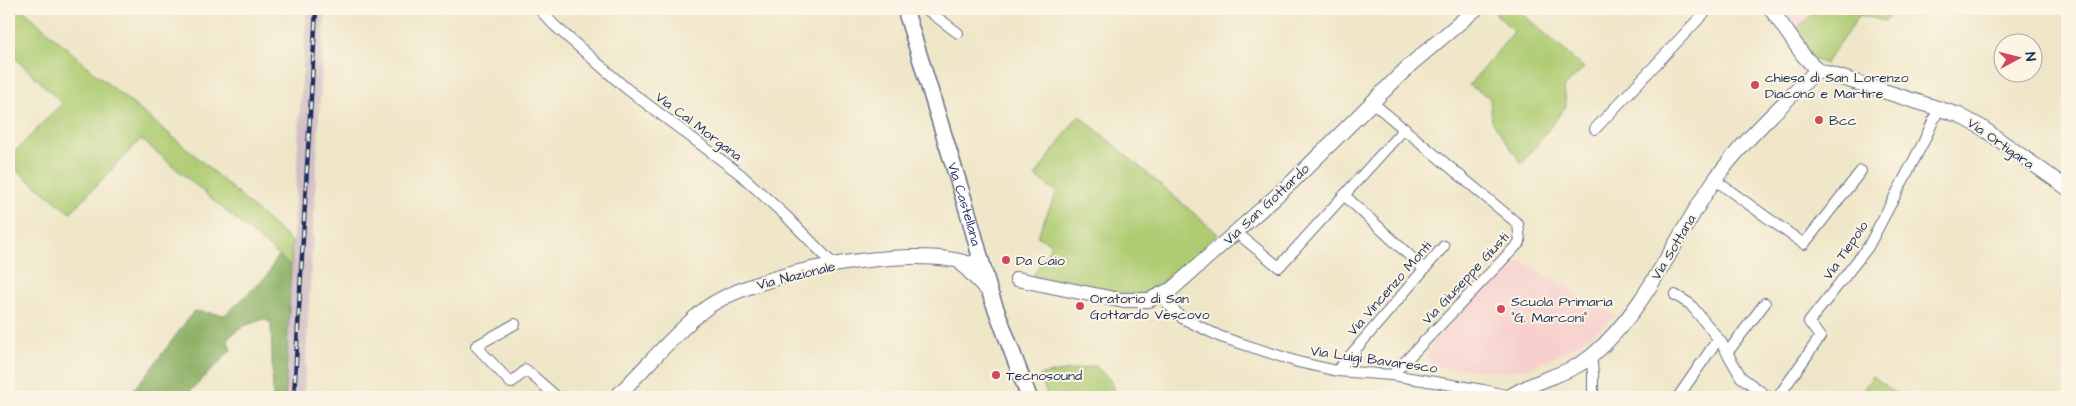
<svg xmlns="http://www.w3.org/2000/svg" width="2076" height="406" font-family="'Architects Daughter',sans-serif">
  <style>
    .built { fill: #f7d0ce }
    .industrial { fill: #d2bec4 }
    .green { fill: #afcc73; stroke: #657e68 }
    .forest { fill: #8bb065; stroke: #537062 }
    .lines { fill: none; stroke-linecap: round; stroke-linejoin: round }
    .street-casing { stroke: #656f83; stroke-width: 12 }
    .secondary-casing { stroke: #656f83; stroke-width: 16 }
    .primary-casing { stroke: #656f83; stroke-width: 18 }
    .street { stroke: #fff; stroke-width: 10 }
    .secondary { stroke: #fff; stroke-width: 14 }
    .primary { stroke: #fff; stroke-width: 15 }
    .rail-casing { stroke: #1b2f5e; stroke-width: 4.5 }
    .rail { stroke: #fcf5e5; stroke-width: 2.5; stroke-dasharray: 8; stroke-linecap: butt }
    .poi-dot { fill: #d1495b; stroke: #fcf5e5; stroke-width: 2 }
    .labels { text-anchor: middle; stroke-width: 4; stroke-linejoin: round; paint-order: stroke }
    .poi-label { font-size: 14px; fill: #1b2f5e; stroke: #fcf5e5; text-anchor: start }
    .street-label { font-size: 14px; fill: #1b2f5e; stroke: #fcf5e5 }
  </style>
  <rect width="100%" height="100%" fill="#fcf5e5"/>
  <filter id="ink" filterUnits="userSpaceOnUse"><feTurbulence type="fractalNoise" baseFrequency=".02" numOctaves="2"/><feDisplacementMap in="SourceGraphic" scale="10" xChannelSelector="R" yChannelSelector="G"/><feConvolveMatrix kernelMatrix="1 2 1 2 8 2 1 2 1" color-interpolation-filters="sRGB"/></filter>
  <filter id="wash" filterUnits="userSpaceOnUse"><feTurbulence type="fractalNoise" baseFrequency=".0096" numOctaves="4" result="noise"/><feDisplacementMap in="SourceGraphic" scale="20" xChannelSelector="R" yChannelSelector="G"/><feGaussianBlur stdDeviation="1.12" result="paint"/><feColorMatrix in="noise" values="0 0 0 0 0 0 0 0 0 0 0 0 0 0 0 0 0 1.4 0 .05"/><feComposite in="paint" operator="in"/></filter>
  <g filter="url(#wash)">
    <rect width="100%" height="100%" fill="#efe6c8"/>
    <path class="built" d="M1776 9H1818L1793 32Z
      M1520 260 1616 316 1584 340 1560 354 1532 367 1498 372 1431 366 1427 355 1433 343 1506 262 1512 270Z"/>
    <path class="industrial" d="M307 9H325L304 397H285L299 123Z"/>
    <path class="green" d="M9 9H22L96 74 190 151 292 242 291 266 141 139 70 213 9 164V158L62 103 9 52Z
      M1491 9H1517L1584 68 1564 86 1566 106 1522 164 1492 121 1490 98 1469 85 1514 32Z
      M1818 9H1895L1885 21 1860 15 1825 64 1816 60 1793 32Z
      M1079 115 1218 234 1157 288 1145 295 1106 292 1033 276 1052 244 1037 236 1057 192 1035 176Z
      M1096 366 1110 380 1116 397H1048L1040 375Z
      M1873 376 1901 397H1858Z"/>
    <path class="forest" d="M278 255 291 266 285 397H273L271 323 264 319 244 326 227 338 231 350 185 397H127L150 370 194 311 225 315 267 276Z"/>
  </g>
  <g filter="url(#ink)">
    <g class="lines">
      <defs>
        <path id="street" d="M539 9 554 25 627 89 740 174 787 217 832 263H839
          M926 9 958 33
          M1373 103 1518 224 1520 242 1392 375
          M1595 129 1708 9
          M1715 180 1804 244 1861 171
          M1344 195 1424 269
          M1237 233 1279 267 1405 128
          M1162 294 1168 304 1182 318 1221 337 1298 362 1337 371 1392 375 1483 390 1510 396
          M1675 295 1690 304 1721 342 1741 377 1768 397
          M515 324 476 346 511 383 526 370 557 397
          M1727 353 1765 303
          M1591 356 1593 373V397
          M1337 371 1444 246
          M1678 397 1714 345 1720 340
          M1778 397 1820 337 1809 322 1868 247 1924 141 1939 108"/>
        <path id="secondary" d="M1771 9 1803 55 1817 70 1959 115 1981 127 2067 188
          M959 261 990 293
          M1017 279 1119 300H1149L1172 289 1292 182 1410 65 1476 9
          M616 397C646 368 672 335 705 309 754 272 913 243 970 264L980 259
          M1509 397C1534 380 1569 375 1593 355 1647 308 1674 239 1714 181 1743 140 1782 106 1817 70"/>
        <g id="primary">
          <path id="s1" d="M905 9 969 216 990 293 1029 397"/>
        </g>
      </defs>
      <use href="#street" class="street-casing"/>
      <use href="#secondary" class="secondary-casing"/>
      <use href="#primary" class="primary-casing"/>
      <use href="#street" class="street"/>
      <use href="#secondary" class="secondary"/>
      <use href="#primary" class="primary"/>
      <defs>
        <path id="rail" d="M294 397 316 9"/>
      </defs>
      <use href="#rail" class="rail-casing"/>
      <use href="#rail" class="rail"/>
    </g>
  </g>
  <g class="poi-dot">
    <circle cx="1755" cy="85" r="5"/>
    <circle cx="1819" cy="120" r="5"/>
    <circle cx="1006" cy="260" r="5"/>
    <circle cx="1080" cy="306" r="5"/>
    <circle cx="1501" cy="309" r="5"/>
    <circle cx="996" cy="375" r="5"/>
  </g>
  <g class="labels">
    <g class="poi-label">
      <text x="1765" y="82">chiesa di San Lorenzo<tspan x="1765" dy="16">Diacono e Martire</tspan></text>
      <text x="1829" y="125">Bcc</text>
      <text x="1016" y="265">Da Caio</text>
      <text x="1090" y="303">Oratorio di San<tspan x="1090" dy="16">Gottardo Vescovo</tspan></text>
      <text x="1511" y="306">Scuola Primaria<tspan x="1511" dy="16">"G. Marconi"</tspan></text>
      <text x="1006" y="380">Tecnosound</text>
    </g>
    <g class="street-label">
      <text transform="translate(699 126) rotate(37)" y="5">Via Cal Morgana</text>
      <text transform="translate(2001 143) rotate(35)" y="5">Via Ortigara</text>
      <text dy="5" stroke="none"><textPath href="#s1" startOffset="204">Via Castellana</textPath></text>
      <text transform="translate(1266 204) rotate(-43)" y="5">Via San Gottardo</text>
      <text transform="translate(1673 247) rotate(-59)" y="5">Via Sottana</text>
      <text transform="translate(1845 250) rotate(-55)" y="5">Via Tiepolo</text>
      <text transform="translate(796 275) rotate(-14)" y="5">Via Nazionale</text>
      <text transform="translate(1465 278) rotate(-47)" y="5">Via Giuseppe Giusti</text>
      <text transform="translate(1389 288) rotate(-49)" y="5">Via Vincenzo Monti</text>
      <text transform="translate(1374 359) rotate(8)" y="5">Via Luigi Bavaresco</text>
    </g>
  </g>
  <rect width="2076" height="406" fill="none" stroke="#fcf5e5" stroke-width="30"/>
  <g transform="translate(2018 58) rotate(83)"><circle r="24" fill="#fcf5e5" stroke="#a2a6af"/>
  <path d="M0-4L9 19L0 12L-9 19Z" fill="#d1495b"/>
  <text y="-8" font-size="14" font-weight="bold" text-anchor="middle" fill="#1b2f5e">N</text>
  </g>
</svg>
